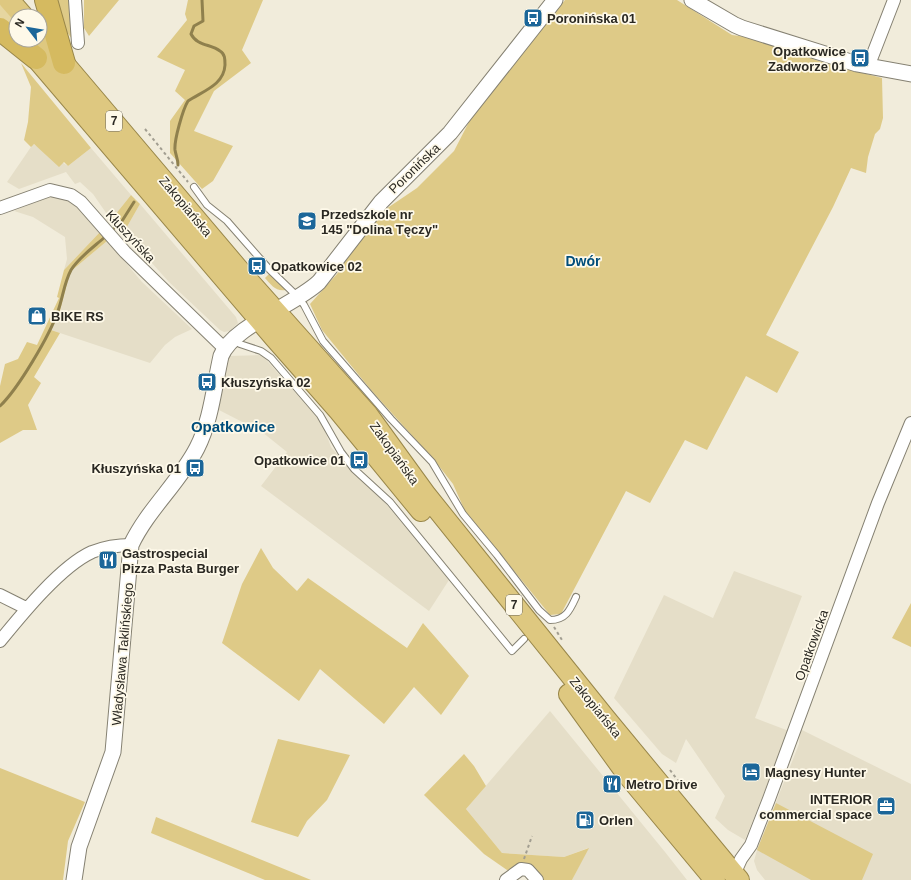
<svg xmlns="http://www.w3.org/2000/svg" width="911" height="880" font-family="Helvetica,sans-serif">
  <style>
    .built { fill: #e5dec8 }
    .green { fill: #deca87 }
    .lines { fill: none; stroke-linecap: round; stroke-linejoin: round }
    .stream { stroke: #8f804d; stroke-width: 3 }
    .service-casing { stroke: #858172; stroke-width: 8 }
    .minor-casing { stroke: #858172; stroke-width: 14 }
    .tertiary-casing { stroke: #858172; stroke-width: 17 }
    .primary-casing { stroke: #99874a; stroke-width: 21 }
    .trunk-casing { stroke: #99874a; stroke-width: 22 }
    .motorway-casing { stroke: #99874a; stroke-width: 24 }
    .path { stroke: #a29e91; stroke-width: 2; stroke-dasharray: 3 3; stroke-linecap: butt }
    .service { stroke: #fff; stroke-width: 6 }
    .minor { stroke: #fff; stroke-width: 12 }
    .tertiary { stroke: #fff; stroke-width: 15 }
    .primary { stroke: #e6d6a0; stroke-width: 19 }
    .trunk { stroke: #dec880; stroke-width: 20 }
    .motorway { stroke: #d5ba60; stroke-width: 22 }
    .labels { text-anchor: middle; stroke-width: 3.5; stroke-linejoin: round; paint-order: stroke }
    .shield { fill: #fef9e9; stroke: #6a675e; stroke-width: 1 }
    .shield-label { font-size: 12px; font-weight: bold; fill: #2a2822 }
    .poi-label { font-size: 13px; font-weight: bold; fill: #2a2822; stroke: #fef9e9; text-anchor: start }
    .street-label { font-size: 13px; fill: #2a2822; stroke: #fef9e9 }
    .neighbourhood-label { font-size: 14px; font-weight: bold; fill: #004d7a; stroke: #fef9e9 }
    .quarter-label { font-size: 15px; font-weight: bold; fill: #004d7a; stroke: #fef9e9 }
  </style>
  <rect width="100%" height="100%" fill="#f1ecdb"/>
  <path class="built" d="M33 144 68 166 91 148 131 195 111 220 93 194 80 182 75 184 66 172 19 189 7 182Z
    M52 197 62 198 77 205 100 232 64 270 67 259 65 237 33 217 14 211 42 199Z
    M140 204 236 317 238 323 230 331 224 332 220 330 169 282 124 232Z
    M107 241 142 282 192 329 175 337 165 345 150 363 51 330 60 311 70 272Z
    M262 355 322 423 331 447 347 466 386 504 449 580 429 611 261 486 287 452 262 432 217 409 229 356Z
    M734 571 802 596 755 718 789 731 745 840 728 830 715 818 725 796 686 739 676 763 662 754 614 698 664 595 713 618Z
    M550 711 665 852 687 880H572L588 848 564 857 502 853 466 809Z
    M800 729 911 784V880H765L757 870 754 861 757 850 799 744Z"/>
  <path class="green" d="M54 0H71L72 39 58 20Z
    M84 0H119L89 36 84 28Z
    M188 0H263L242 50 251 63 214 91 194 131 233 146 213 181 202 189 170 153V121L185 100 175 91 185 70 157 57 187 20 185 14Z
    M565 0H677L732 35 747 37 828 64 882 78 883 118 880 129 875 134 868 157 866 173 851 168 833 207 766 335 799 352 777 393 746 376 707 450 685 440 650 503 626 491 561 614 550 615 465 511 453 484 435 461 371 390 322 330 310 304 337 274 366 229 380 213 417 188 454 151 471 118Z
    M21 63 91 148 68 166 64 162 59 167 34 144 31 147 24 140 28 122 31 87Z
    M131 195 140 204 124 232 111 220Z
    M100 232 107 241 70 272 60 311 51 330 60 333 34 377 41 383 28 405 37 430H23L0 443V386L5 364 18 359 27 342 37 345 59 298 57 297 64 270Z
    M269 274 286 290C276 292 271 285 265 278Z
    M261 548 273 568 297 591 308 578 407 648 423 623 469 676 441 715 414 687 384 724 320 669 299 701 222 643 242 584Z
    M911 603V647L892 638Z
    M278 739 350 755 327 800 307 821 298 837 251 822Z
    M464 754 474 766 486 786 466 809 502 853 564 857 589 848 572 880H541L535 873H510L507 870 484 854 424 795Z
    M0 768 85 802 68 841 63 880H0Z
    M776 803 873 854 862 880H811L757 850Z
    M156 817 294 873 311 880H265L151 833Z"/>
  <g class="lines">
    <path class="stream" d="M178 165C178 159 176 156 175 150 174 140 183 109 188 101 203 91 224 85 225 65 225 59 225 54 220 51 211 44 197 46 191 34L194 26 203 21 202 0
      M110 232 122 221 134 202
      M0 406C18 389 50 335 58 311 63 297 64 283 71 270 79 257 95 246 106 236"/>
    <defs>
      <path id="service" d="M194 187 207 205 227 221 270 270 298 297 304 305 323 341 391 419 432 462 463 514 497 555 539 610 550 620C566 620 570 610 576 597
        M233 340 240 344 261 351 271 358 320 415 341 452 354 469 390 502 512 651 524 639"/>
      <path id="minor" d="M75 0 78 43
        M868 67 894 0
        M0 208 50 190 71 195 81 202 125 252 224 348
        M0 595 26 608
        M0 641C22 614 61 566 92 552 105 547 117 545 131 545
        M732 879 741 859 751 845 769 799 878 503 911 423
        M506 880 521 869 528 870 537 880"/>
      <path id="tertiary" d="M692 0 735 25 742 28 857 64 911 74
        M74 880 79 847 113 752 131 545C148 509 179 483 197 448 211 421 214 387 221 356 233 326 295 305 319 282L381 202 450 133 555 0"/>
      <path id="primary" d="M0 9 16 29"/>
      <path id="trunk" d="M9 0 23 16
        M40 35 245 277 368 415 426 495 605 718 739 880
        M36 58 274 337 339 411 421 511
        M569 694 626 773 715 880"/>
      <path id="motorway" d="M46 0 64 63
        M0 29 36 58"/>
    </defs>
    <use href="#service" class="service-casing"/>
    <use href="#minor" class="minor-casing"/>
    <use href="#tertiary" class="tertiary-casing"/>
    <use href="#primary" class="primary-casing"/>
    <use href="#trunk" class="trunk-casing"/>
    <use href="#motorway" class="motorway-casing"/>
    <path class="path" d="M145 129 188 182
      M554 627 562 640
      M670 770 679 782
      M524 859 532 836"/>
    <use href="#service" class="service"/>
    <use href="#minor" class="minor"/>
    <use href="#tertiary" class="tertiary"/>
    <use href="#primary" class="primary"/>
    <use href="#trunk" class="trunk"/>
    <use href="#motorway" class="motorway"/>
  </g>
  <defs>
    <symbol id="bus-square" viewBox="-11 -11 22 22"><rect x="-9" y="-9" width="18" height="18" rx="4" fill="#1b6699" stroke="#fef9e9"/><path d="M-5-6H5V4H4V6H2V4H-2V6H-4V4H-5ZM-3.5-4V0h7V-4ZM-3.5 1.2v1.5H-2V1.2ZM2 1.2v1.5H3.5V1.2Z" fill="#fff"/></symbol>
    <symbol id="school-square" viewBox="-11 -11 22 22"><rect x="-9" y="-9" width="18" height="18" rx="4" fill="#1b6699" stroke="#fef9e9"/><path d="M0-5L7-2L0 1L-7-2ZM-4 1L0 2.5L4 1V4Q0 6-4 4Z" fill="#fff"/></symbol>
    <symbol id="shop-square" viewBox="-11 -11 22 22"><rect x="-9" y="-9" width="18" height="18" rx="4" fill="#1b6699" stroke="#fef9e9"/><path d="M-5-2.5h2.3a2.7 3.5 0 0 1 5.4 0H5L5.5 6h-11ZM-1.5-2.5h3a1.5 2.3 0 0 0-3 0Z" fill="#fff"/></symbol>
    <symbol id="restaurant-square" viewBox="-11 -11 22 22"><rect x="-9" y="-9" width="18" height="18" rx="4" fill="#1b6699" stroke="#fef9e9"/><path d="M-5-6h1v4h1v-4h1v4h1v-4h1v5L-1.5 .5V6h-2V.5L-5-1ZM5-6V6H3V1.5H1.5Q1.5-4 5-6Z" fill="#fff"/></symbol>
    <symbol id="hotel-square" viewBox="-11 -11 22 22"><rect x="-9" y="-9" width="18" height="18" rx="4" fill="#1b6699" stroke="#fef9e9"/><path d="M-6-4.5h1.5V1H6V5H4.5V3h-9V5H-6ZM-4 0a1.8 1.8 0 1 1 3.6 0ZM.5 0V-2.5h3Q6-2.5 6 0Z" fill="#fff"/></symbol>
    <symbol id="office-square" viewBox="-11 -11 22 22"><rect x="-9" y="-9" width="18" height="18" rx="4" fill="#1b6699" stroke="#fef9e9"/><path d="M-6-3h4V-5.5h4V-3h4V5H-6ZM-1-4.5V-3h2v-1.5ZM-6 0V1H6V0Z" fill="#fff"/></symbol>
    <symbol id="fuel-square" viewBox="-11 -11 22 22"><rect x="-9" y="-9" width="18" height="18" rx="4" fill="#1b6699" stroke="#fef9e9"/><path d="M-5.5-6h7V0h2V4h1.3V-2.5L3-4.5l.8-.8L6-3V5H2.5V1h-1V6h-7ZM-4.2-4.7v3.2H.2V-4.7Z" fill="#fff"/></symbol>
  </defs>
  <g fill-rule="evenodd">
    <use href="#bus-square" x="522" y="7" width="22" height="22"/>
    <use href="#bus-square" x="849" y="47" width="22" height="22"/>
    <use href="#school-square" x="296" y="210" width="22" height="22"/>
    <use href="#bus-square" x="246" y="255" width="22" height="22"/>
    <use href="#shop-square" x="26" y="305" width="22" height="22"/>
    <use href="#bus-square" x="196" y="371" width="22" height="22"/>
    <use href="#bus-square" x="348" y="449" width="22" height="22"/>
    <use href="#bus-square" x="184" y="457" width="22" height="22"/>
    <use href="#restaurant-square" x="97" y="549" width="22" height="22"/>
    <use href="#hotel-square" x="740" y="761" width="22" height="22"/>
    <use href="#restaurant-square" x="601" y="773" width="22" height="22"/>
    <use href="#office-square" x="875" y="795" width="22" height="22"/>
    <use href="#fuel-square" x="574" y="809" width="22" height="22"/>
  </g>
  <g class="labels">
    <g class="shield">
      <rect x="106" y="111" width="16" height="20" rx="3"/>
      <rect x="506" y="595" width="16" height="20" rx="3"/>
    </g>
    <g class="shield-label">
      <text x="114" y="125">7</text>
      <text x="514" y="609">7</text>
    </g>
    <g class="poi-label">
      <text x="547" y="23">Poronińska 01</text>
      <text x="846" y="56" text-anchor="end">Opatkowice<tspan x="846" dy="15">Zadworze 01</tspan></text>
      <text x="321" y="219">Przedszkole nr<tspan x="321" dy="15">145 "Dolina Tęczy"</tspan></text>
      <text x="271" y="271">Opatkowice 02</text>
      <text x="51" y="321">BIKE RS</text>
      <text x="221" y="387">Kłuszyńska 02</text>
      <text x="345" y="465" text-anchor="end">Opatkowice 01</text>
      <text x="181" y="473" text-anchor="end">Kłuszyńska 01</text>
      <text x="122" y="558">Gastrospecial<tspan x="122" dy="15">Pizza Pasta Burger</tspan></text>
      <text x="765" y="777">Magnesy Hunter</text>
      <text x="626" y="789">Metro Drive</text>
      <text x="872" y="804" text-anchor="end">INTERIOR<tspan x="872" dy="15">commercial space</tspan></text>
      <text x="599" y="825">Orlen</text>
    </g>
    <g class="street-label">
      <text transform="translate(414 168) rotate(-44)" y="5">Poronińska</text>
      <text transform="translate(186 206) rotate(50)" y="5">Zakopiańska</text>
      <text transform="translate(131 236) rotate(47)" y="5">Kłuszyńska</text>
      <text transform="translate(395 453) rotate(54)" y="5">Zakopiańska</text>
      <text transform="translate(811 645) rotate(-70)" y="5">Opatkowicka</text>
      <text transform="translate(122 654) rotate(-85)" y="5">Władysława Taklińskiego</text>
      <text transform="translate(596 707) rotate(51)" y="5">Zakopiańska</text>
    </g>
    <g class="neighbourhood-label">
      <text x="583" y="266">Dwór</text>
    </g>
    <g class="quarter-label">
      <text x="233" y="432">Opatkowice</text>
    </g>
  </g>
  <g transform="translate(28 28) rotate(301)"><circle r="19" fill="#fef9e9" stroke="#a9a599"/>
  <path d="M0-3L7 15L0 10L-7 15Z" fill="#1b6699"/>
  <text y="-6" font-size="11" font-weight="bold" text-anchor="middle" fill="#2a2822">N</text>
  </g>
</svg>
